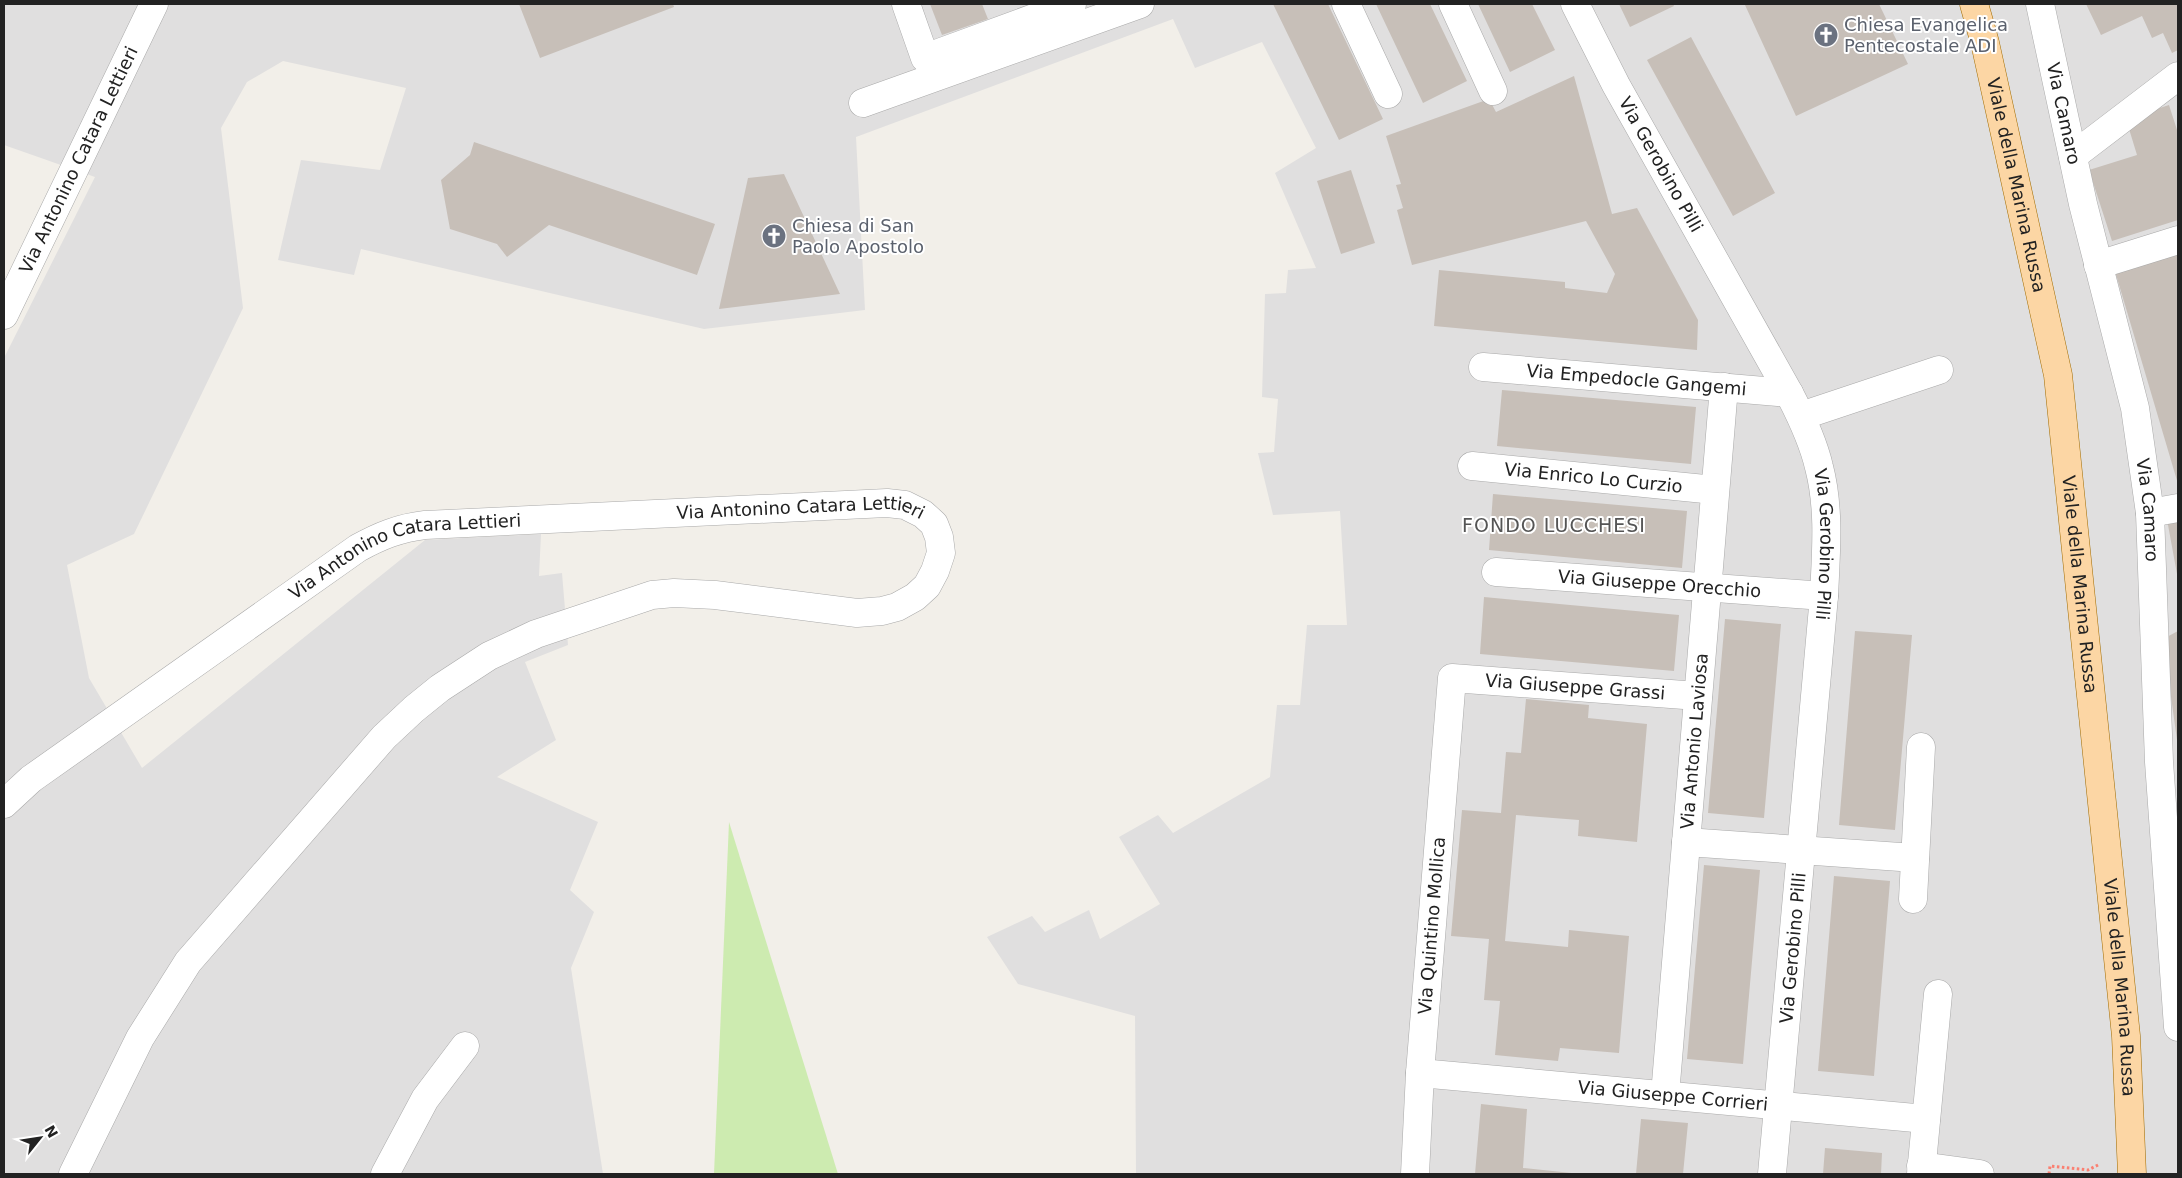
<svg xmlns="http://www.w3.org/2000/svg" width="2182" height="1178" font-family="'DejaVu Sans',sans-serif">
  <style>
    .residential { fill: #e0dfdf }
    .grass { fill: #cdebb0 }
    .building { fill: #c7bfb8 }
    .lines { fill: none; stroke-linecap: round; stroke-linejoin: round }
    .minor-casing { stroke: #a9a9a9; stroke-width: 29 }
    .primary-casing { stroke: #a06b00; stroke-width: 29 }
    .path { stroke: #fa8072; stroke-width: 3; stroke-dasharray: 2.5 2.5; stroke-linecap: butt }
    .minor { stroke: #fff; stroke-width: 28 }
    .primary { stroke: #fcd6a4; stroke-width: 28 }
    .labels { text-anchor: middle; stroke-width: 4; stroke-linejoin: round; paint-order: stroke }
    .worship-label { font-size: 18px; fill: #5b616d; stroke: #fff; text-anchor: start }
    .street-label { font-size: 18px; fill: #222; stroke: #fff }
    .neighbourhood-label { font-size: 19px; letter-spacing: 1px; fill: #555; stroke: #fff }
  </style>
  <rect width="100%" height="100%" fill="#f2efe9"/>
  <path class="residential" d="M4 4H2178V1174H1136L1135 1016 1018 984 987 937 1032 916 1045 932 1089 910 1100 939 1160 904 1119 837 1158 815 1173 833 1270 777 1277 705H1300L1307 625H1347L1340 511 1273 515 1258 453 1274 452 1278 399 1262 397 1265 294 1286 293 1288 270 1316 268 1275 173 1316 148 1262 42 1195 68 1173 19 856 137 865 310 704 329 361 249 354 275 278 260 301 160 380 170 406 88 283 61 247 82 221 128 243 308 134 534 67 565 89 678 142 768 425 540 541 534 539 576 562 573 568 645 525 662 556 740 497 777 598 822 570 890 594 912 571 968 603 1174H4V358L95 177 4 145Z"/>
  <path class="grass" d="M729 822 838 1174H714Z"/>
  <path class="building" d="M519 4H673L674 7 540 58Z
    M930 4H982L988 19 942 35Z
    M1273 4H1328L1383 119 1339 140Z
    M1376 4H1430L1467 81 1423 103Z
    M1478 4H1532L1555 50 1510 72Z
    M1619 4H1673L1674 6 1630 27Z
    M1748 4H1879L1908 64 1796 116 1745 5Z
    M2086 4H2178V50L2172 53 2163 33 2152 38 2142 16 2101 35Z
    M1691 37 1775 193 1733 216 1647 60Z
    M1574 76 1612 214 1637 208 1698 320 1697 350 1434 326 1439 270 1565 282V288L1607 293 1615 274 1586 221 1412 265 1397 210 1403 208 1396 185 1401 184 1386 136 1489 99 1496 112Z
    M2169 105 2178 133V220L2112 241 2089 170 2137 155 2126 119Z
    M474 142 715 224 697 275 549 225 507 257 497 244 450 229 441 180 470 155Z
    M1351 170 1375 243 1341 254 1317 181Z
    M784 174 840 294 719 309 748 178Z
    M2178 242V484L2112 261Z
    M1502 390 1696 407 1691 464 1497 446Z
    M1493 494 1687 511 1682 568 1489 550Z
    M2178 500V574H2177L2164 503Z
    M1484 597 1679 615 1674 671 1480 654Z
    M1725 619 1781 624 1764 818 1708 813Z
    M1855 631 1912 635 1895 830 1839 825Z
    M2178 631V740H2177L2163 639Z
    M1526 699 1589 705 1588 718 1647 724 1637 842 1578 836 1579 820 1516 815 1505 941 1568 947 1569 930 1629 936 1619 1053 1560 1048 1558 1061 1495 1055 1500 1001 1484 1000 1489 939 1451 936 1462 810 1501 813 1506 752 1521 753Z
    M1704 865 1760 870 1743 1064 1687 1059Z
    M1834 876 1890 881 1874 1076 1818 1071Z
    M1481 1104 1527 1109 1523 1168 1581 1174H1475Z
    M1641 1119 1688 1123 1683 1174H1636Z
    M1825 1148 1882 1153 1881 1174H1823Z"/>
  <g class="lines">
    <defs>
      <g id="minor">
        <path d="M906 4 925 58 1072 4"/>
        <path d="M1346 4 1388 94"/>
        <path d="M1453 4 1493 91"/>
        <path id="s1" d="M1575 4 1616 85 1789 393C1801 416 1813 441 1819 467 1830 509 1826 553 1824 596L1772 1174"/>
        <path id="s2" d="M2040 4 2083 204 2135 408 2150 513 2159 762 2178 1027"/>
        <path d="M863 103 1140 4"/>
        <path d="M2073 156 2178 76"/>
        <path d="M2098 265 2178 240"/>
        <path id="s3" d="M4 315 154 4"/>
        <path id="s4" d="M1483 367 1789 393"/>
        <path d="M1801 416 1939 370"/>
        <path id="s5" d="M1472 466 1715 490"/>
        <path d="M2150 513 2178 508"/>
        <path id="s6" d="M1496 572 1824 596"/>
        <path id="s7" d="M4 804 31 779 358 548C380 536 399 528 425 525L887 503 905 505 923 514 934 524 939 537 941 553 935 571 927 586 915 597 897 607 882 611 857 613 715 595 674 593 652 595 536 634 489 656 440 688 414 709 384 737 188 962 140 1038 73 1174"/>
        <path d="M1686 842 1915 858"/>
        <path d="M1913 899 1921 747"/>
        <path id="s8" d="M1420 1073 1926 1119"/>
        <path id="s9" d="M1665 1095 1724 387"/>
        <path d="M1921 1166 1980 1174"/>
        <path d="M385 1174 425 1099 465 1046"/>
        <path id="s10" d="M1415 1174 1420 1073 1452 678 1698 696"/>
        <path d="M1921 1174 1938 994"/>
      </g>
      <g id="primary">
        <path id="s11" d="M1974 4 1985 43 2058 375 2126 1036 2132 1174"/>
      </g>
    </defs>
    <use href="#minor" class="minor-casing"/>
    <use href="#primary" class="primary-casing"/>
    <path class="path" d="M2049 1174 2050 1166 2088 1170 2100 1164"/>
    <use href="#minor" class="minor"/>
    <use href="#primary" class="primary"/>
  </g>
  <defs>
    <symbol id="church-disc" viewBox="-11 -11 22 22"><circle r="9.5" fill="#6b7280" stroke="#fff"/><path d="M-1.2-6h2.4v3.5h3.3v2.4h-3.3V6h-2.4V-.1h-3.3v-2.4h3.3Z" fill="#fff"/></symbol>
  </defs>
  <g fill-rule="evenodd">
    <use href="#church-disc" x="1812" y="21" width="28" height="28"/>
    <use href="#church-disc" x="760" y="222" width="28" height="28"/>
  </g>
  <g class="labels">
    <g class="worship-label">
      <text x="1844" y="31">Chiesa Evangelica<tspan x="1844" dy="21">Pentecostale ADI</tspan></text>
      <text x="792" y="232">Chiesa di San<tspan x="792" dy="21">Paolo Apostolo</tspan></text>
    </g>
    <g class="street-label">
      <text dy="6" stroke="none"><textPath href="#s2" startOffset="112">Via Camaro</textPath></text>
      <text dy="6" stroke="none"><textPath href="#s3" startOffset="172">Via Antonino Catara Lettieri</textPath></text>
      <text dy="6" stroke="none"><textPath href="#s1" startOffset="182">Via Gerobino Pilli</textPath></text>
      <text dy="6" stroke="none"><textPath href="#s11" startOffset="186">Viale della Marina Russa</textPath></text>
      <text dy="6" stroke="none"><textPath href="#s4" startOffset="154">Via Empedocle Gangemi</textPath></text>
      <text dy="6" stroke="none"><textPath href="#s5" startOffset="122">Via Enrico Lo Curzio</textPath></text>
      <text dy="6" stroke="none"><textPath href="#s2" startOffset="518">Via Camaro</textPath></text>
      <text dy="6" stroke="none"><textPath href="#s7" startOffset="885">Via Antonino Catara Lettieri</textPath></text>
      <text dy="6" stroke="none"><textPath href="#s1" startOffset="602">Via Gerobino Pilli</textPath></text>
      <text dy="6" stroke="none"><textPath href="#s7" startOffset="480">Via Antonino Catara Lettieri</textPath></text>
      <text dy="6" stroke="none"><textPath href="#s6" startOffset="164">Via Giuseppe Orecchio</textPath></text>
      <text dy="6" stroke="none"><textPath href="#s11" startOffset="591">Viale della Marina Russa</textPath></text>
      <text dy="6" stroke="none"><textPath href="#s10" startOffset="621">Via Giuseppe Grassi</textPath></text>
      <text dy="6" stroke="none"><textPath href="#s9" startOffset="355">Via Antonio Laviosa</textPath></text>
      <text dy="6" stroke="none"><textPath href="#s10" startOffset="249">Via Quintino Mollica</textPath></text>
      <text transform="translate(1793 948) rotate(-85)" y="6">Via Gerobino Pilli</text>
      <text dy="6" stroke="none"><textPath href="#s11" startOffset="996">Viale della Marina Russa</textPath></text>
      <text dy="6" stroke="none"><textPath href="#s8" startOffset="254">Via Giuseppe Corrieri</textPath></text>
    </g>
    <g class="neighbourhood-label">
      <text x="1554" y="532">FONDO LUCCHESI</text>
    </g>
  </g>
  <rect width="2182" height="1178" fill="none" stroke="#222222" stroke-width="10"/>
  <g transform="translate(40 1138) rotate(60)" stroke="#ffffff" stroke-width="4" paint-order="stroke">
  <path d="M0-4L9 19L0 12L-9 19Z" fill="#222222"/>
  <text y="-8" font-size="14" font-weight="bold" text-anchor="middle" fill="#222222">N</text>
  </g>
</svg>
